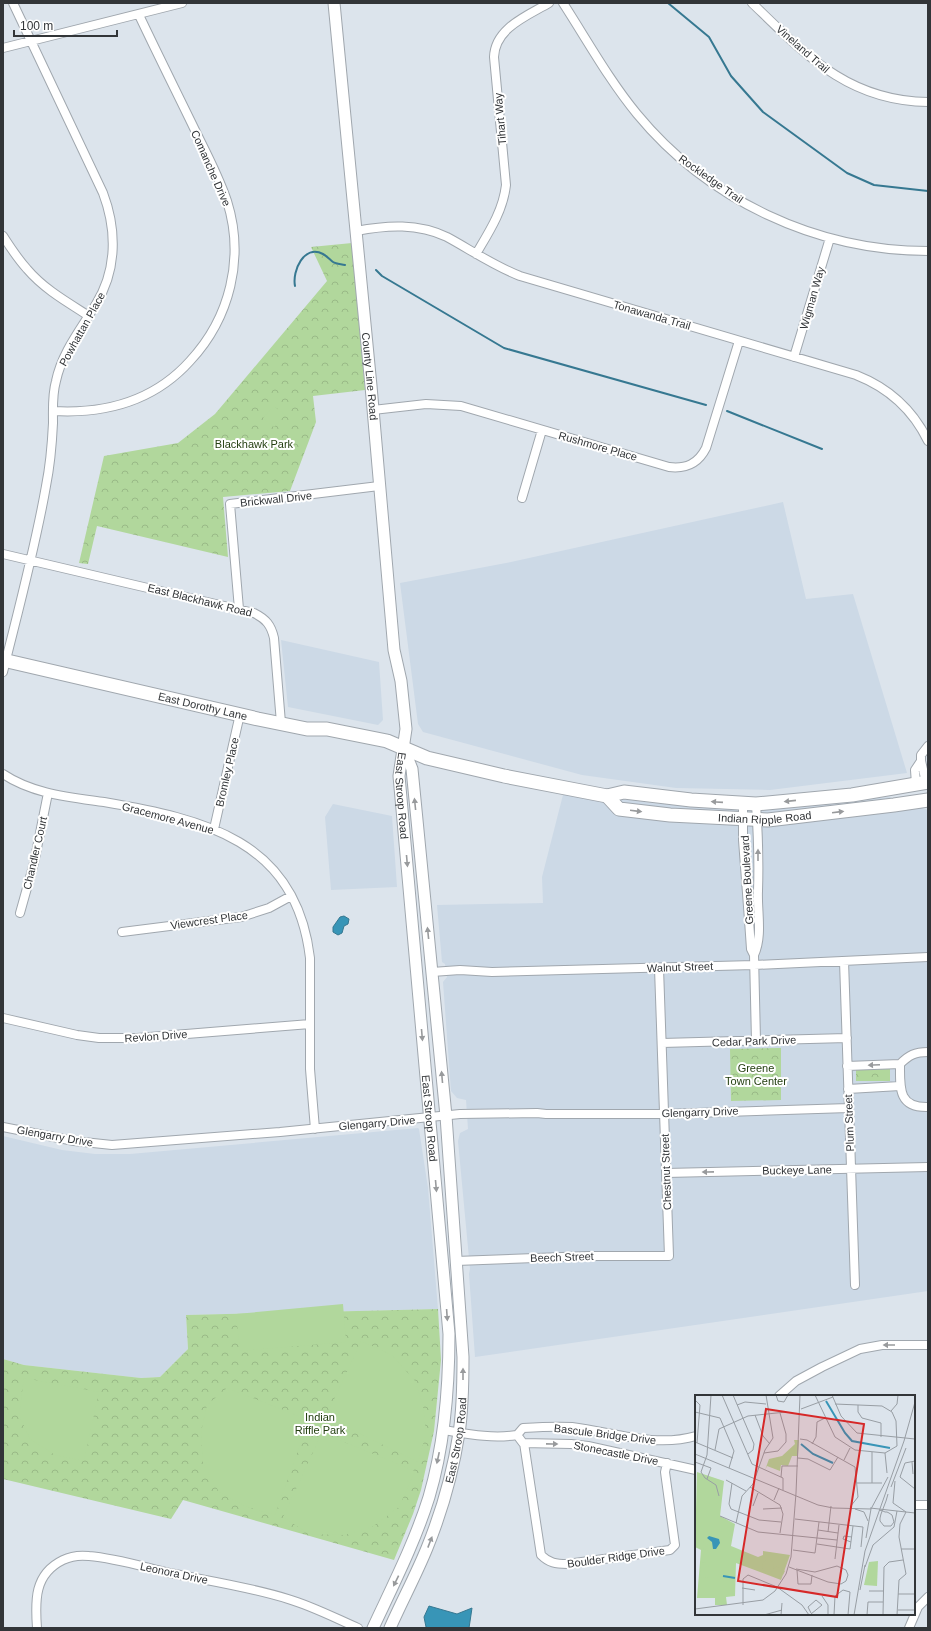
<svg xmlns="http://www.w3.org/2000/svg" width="931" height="1631" font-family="Helvetica,sans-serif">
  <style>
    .built { fill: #ccd9e6 }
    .park { fill: url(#park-crowns) }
    .pitch { fill: #b1d79c }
    .water { fill: #3895b7; stroke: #367891 }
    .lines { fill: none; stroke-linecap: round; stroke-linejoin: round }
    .stream { stroke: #367891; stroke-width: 2 }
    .street-casing { stroke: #a0a7ae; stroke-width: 10 }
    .secondary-casing { stroke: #a0a7ae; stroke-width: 13 }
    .primary-casing { stroke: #a0a7ae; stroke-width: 15 }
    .street { stroke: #fff; stroke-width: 8 }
    .secondary { stroke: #fff; stroke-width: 11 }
    .primary { stroke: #fff; stroke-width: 13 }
    .oneway { fill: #989a9c }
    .labels { text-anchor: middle; stroke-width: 4; stroke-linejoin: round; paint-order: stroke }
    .street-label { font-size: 11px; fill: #323538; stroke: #fff }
    .park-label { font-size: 11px; fill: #243f11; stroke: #fff }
    .inset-river { fill: none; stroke: #3895b7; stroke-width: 2 }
    .inset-road { fill: none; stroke: #989ea4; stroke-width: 1 }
    .view { fill: #d62828; fill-opacity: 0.15; stroke: #d62828; stroke-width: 2 }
    .inset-edge { fill: none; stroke: #323538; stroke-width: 2 }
  </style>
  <defs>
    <pattern id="park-crowns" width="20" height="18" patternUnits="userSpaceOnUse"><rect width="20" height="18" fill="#b1d79c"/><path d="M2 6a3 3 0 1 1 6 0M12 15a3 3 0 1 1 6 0" fill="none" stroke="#99b987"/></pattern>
  </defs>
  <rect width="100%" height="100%" fill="#dce4ec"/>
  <path class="built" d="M783 502 806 599 853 594 907 773 770 790 676 788 582 775 423 732 418 724 400 583 511 562Z
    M281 640 379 662 383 720 378 725 288 707Z
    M565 787 607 797 651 803 726 809 812 805 889 797 928 810V1291L475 1357 469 1274 470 1269 458 1141 460 1133 468 1129 466 1100 457 1098 451 1091 443 982 447 977 445 964 442 962 437 905 543 903 542 877Z
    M333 804 392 816 397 887 331 890 325 817Z
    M418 1128 419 1129 428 1188 438 1309 186 1315 188 1349 160 1377 141 1378 24 1365 3 1359V1136L62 1150 95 1154H130Z"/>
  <path class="park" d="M352 243 365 390 313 396 316 422 290 491 223 497 228 557 97 526 88 564 79 563 104 456 178 443 215 414 327 281 311 247Z
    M781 1048V1100L731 1101 730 1049Z
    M890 1069V1081H856V1070Z
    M438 1309 441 1360 434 1431 421 1490 413 1514 394 1560 183 1500 171 1519 3 1479V1359L24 1365 141 1378 160 1377 188 1349 186 1315Z"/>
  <path class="pitch" d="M274 406 285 415 274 427 263 418Z
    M343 1304 346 1342 240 1351 236 1314Z
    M361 1341 392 1355 415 1381 423 1405 426 1434 418 1462 326 1417Z
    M24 1378 99 1392 84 1461 55 1455 30 1439 19 1415Z
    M227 1388 309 1420 275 1515 245 1506 219 1492 203 1464 201 1432 207 1405Z
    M322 1433 415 1471 399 1507 372 1527 344 1535 309 1534 283 1517Z"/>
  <path class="water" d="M344 916 349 919 348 924 344 926 342 933 338 935 333 932V927L340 917Z
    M429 1606 457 1614 472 1608 469 1628H428L426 1627 424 1617Z"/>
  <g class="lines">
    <path class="stream" d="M668 3 709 37 731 76 763 112 847 173 874 185 928 191
      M376 270 382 276 504 348 706 405
      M295 286C292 271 304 244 323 254 327 256 330 260 333 262 336 264 341 264 345 265
      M727 411 822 449"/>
    <defs>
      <path id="street" d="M563 3C587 40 609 80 637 114 708 200 816 251 928 251
        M752 3C806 55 848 101 928 102
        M3 48 182 3
        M356 231C387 225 418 223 447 237 471 250 494 266 520 276L856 375C889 388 913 410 928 441
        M3 236C10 247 18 259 27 269 44 289 67 302 89 316
        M476 254C489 232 503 211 506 185L494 57C495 28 527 16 549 3
        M794 357 830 238
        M373 410 426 404 461 406 669 467C686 469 698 464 706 448L739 341
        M53 411C105 414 154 401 190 361 230 318 245 258 227 201 218 174 204 149 192 124 174 87 156 51 139 15
        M522 498 542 430
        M3 554 254 613C266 619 271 625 274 638L281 723
        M239 609 230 504 379 486
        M3 672C18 611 35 549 46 486 50 466 52 444 53 423 53 409 52 395 56 381 62 352 81 329 96 304 117 270 117 230 103 193L13 3
        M921 761 926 782
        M3 774C33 794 69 797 104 802 204 819 296 840 310 958V1069L315 1129
        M916 784 915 770 921 761V755L928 746
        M743 804V840L749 920 751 949 754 955 756 1041
        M214 829 240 714
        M20 913 34 863 48 793
        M122 932 241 917 269 908 291 896
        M754 955C763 936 757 911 758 891 759 862 758 833 756 804
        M844 961 855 1285
        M432 972 460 970 492 972 754 965 928 957
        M3 1018 77 1035 99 1038H137L310 1024
        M662 1043 847 1038
        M928 1052C915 1052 909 1055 900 1064 900 1088 898 1108 928 1107
        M847 1066 900 1064
        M848 1089 900 1086
        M3 1127 74 1141 112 1145 280 1132 460 1114 537 1113 546 1114H664L849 1108
        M666 1173 928 1167
        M456 1261 589 1256H669L659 968
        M779 1396 796 1381 822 1367 860 1349 882 1345H928
        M444 1430C468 1434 492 1439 517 1435
        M517 1435 523 1443 571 1444 588 1446 696 1470
        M517 1435 523 1428C539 1427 556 1426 572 1427 613 1432 654 1448 696 1436
        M524 1443 541 1555C549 1563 556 1564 567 1564L670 1550 675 1545 665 1472 667 1463
        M914 1505H928
        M37 1628C35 1601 34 1574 63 1560 71 1556 80 1555 89 1556 115 1558 144 1567 170 1573 209 1581 250 1587 288 1599 312 1606 335 1618 358 1628
        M909 1628 918 1607 928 1597"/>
      <g id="secondary">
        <path id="s1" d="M334 3 371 386 394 650 401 681 406 729 399 776 449 1334C449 1389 445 1443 429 1497 415 1542 393 1585 373 1628"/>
        <path id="s2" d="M390 1628C402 1601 416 1575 427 1548 442 1511 453 1472 459 1433 463 1408 463 1382 463 1357L446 1116 412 769 404 749"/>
      </g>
      <g id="primary">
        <path id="s3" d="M3 660 258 719 307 729H327L387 741 427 758 504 776 607 796 624 792 691 800 756 804 852 795 928 782"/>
        <path id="s4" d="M607 796 619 809 670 815 768 820 894 805 928 800"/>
      </g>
    </defs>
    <use href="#street" class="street-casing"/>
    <use href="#secondary" class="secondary-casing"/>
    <use href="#primary" class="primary-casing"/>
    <use href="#street" class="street"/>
    <use href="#secondary" class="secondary"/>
    <use href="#primary" class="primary"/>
  </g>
  <defs><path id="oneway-solid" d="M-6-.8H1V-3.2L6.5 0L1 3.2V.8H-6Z"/></defs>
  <g class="oneway">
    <use href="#oneway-solid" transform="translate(790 801) rotate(174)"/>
    <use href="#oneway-solid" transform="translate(717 802) rotate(-176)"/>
    <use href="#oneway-solid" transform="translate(415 804) rotate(-96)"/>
    <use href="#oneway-solid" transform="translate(636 811) rotate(7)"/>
    <use href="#oneway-solid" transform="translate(838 812) rotate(-7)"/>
    <use href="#oneway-solid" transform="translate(758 855) rotate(-90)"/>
    <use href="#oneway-solid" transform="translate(407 861) rotate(85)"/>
    <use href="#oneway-solid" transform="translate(428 933) rotate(-96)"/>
    <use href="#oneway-solid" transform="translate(422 1035) rotate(85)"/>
    <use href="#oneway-solid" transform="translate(874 1065) rotate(178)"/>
    <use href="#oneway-solid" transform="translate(442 1077) rotate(-95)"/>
    <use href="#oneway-solid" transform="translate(708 1172) rotate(179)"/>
    <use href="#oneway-solid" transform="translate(436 1186) rotate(85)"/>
    <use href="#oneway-solid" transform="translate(447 1315) rotate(86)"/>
    <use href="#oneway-solid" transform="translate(889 1345) rotate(180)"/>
    <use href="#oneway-solid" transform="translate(463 1374) rotate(-90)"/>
    <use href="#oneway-solid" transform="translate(552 1444) rotate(1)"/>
    <use href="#oneway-solid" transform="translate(438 1458) rotate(102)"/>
    <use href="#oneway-solid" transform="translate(430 1542) rotate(-69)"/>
    <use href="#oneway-solid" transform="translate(396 1581) rotate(116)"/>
  </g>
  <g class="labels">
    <g class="street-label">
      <text transform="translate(803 49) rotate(41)" y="4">Vineland Trail</text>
      <text transform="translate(500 119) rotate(-95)" y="4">Tihart Way</text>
      <text transform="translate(211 168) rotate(66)" y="4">Comanche Drive</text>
      <text transform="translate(711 179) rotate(35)" y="4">Rockledge Trail</text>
      <text transform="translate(812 298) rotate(-74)" y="4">Wigman Way</text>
      <text transform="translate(652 315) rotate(16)" y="4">Tonawanda Trail</text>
      <text transform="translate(82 329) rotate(-61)" y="4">Powhattan Place</text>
      <text dy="4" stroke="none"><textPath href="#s1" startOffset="375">County Line Road</textPath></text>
      <text transform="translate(598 446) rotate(16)" y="4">Rushmore Place</text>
      <text transform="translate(276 499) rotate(-6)" y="4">Brickwall Drive</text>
      <text transform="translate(200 600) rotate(14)" y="4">East Blackhawk Road</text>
      <text dy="4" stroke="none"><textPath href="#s3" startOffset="205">East Dorothy Lane</textPath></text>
      <text transform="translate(227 772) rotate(-77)" y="4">Bromley Place</text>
      <text dy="4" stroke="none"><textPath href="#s1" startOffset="797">East Stroop Road</textPath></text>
      <text dy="4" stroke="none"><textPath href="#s4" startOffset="164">Indian Ripple Road</textPath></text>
      <text transform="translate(168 818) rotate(15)" y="4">Gracemore Avenue</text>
      <text transform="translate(35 853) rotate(-77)" y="4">Chandler Court</text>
      <text transform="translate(747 880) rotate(-93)" y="4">Greene Boulevard</text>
      <text transform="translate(209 920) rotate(-8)" y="4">Viewcrest Place</text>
      <text transform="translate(680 967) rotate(-2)" y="4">Walnut Street</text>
      <text transform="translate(156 1036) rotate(-4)" y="4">Revlon Drive</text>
      <text transform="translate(754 1041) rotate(-2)" y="4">Cedar Park Drive</text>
      <text transform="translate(700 1112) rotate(-2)" y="4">Glengarry Drive</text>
      <text dy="4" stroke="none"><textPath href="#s1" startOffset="1121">East Stroop Road</textPath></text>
      <text transform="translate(377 1123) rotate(-5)" y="4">Glengarry Drive</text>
      <text transform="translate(849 1123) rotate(-92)" y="4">Plum Street</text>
      <text transform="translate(55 1136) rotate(10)" y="4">Glengarry Drive</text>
      <text transform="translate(797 1170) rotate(-1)" y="4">Buckeye Lane</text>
      <text transform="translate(666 1172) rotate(-92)" y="4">Chestnut Street</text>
      <text transform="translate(562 1257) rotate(-2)" y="4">Beech Street</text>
      <text transform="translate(605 1434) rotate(7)" y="4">Bascule Bridge Drive</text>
      <text dy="4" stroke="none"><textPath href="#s2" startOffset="200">East Stroop Road</textPath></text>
      <text transform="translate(616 1453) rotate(11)" y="4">Stonecastle Drive</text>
      <text transform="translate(616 1557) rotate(-8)" y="4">Boulder Ridge Drive</text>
      <text transform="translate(174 1573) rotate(12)" y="4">Leonora Drive</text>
    </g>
    <g class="park-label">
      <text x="254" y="448">Blackhawk Park</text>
      <text x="756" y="1072">Greene<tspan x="756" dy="13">Town Center</tspan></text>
      <text x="320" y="1421">Indian<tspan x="320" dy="13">Riffle Park</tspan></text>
    </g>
  </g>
  <g transform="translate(695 1395)">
    <rect width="220" height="220" fill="#dce4ec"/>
    <path d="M183 166 182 191 169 190 174 167Z" fill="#b1d79c"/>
    <path d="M99 45H104L103 61H97L93 71 86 70 85 76 72 71 70 75 74 64 87 61 100 49ZM2 77 29 86 25 121 40 129 36 151 63 162 68 160V156L95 160 86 185 41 168 40 201 31 202 32 210H20V203H2L6 155 0 152Z" fill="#b1d79c"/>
    <path d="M5 145 12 149 13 156 6 153 7 151 5 153 0 151V146ZM67 171a6 6 0 1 1 12 0a6 6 0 1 1-12 0ZM5 167 11 168V171L14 172V183L6 182ZM81 171 90 176 88 180 81 182 75 179Z" fill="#b1d79c"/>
    <path d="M14 141 24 144 25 148 21 154H18L17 147 12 143Z" fill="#3895b7"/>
    <path class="inset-river" d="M131 6 150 38 157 46 195 53M106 49 118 59 138 68M28 181 40 183"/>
    <path class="inset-road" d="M16 0 12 60 6 77 10 83 21 90 24 101M27 0 57 69 88 83V95M38 0 59 49 58 55 53 59M81 0 83 6 89 7 93 0M120 0 140 42 160 55 190 58 192 78M137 0 146 21 162 38 220 44M0 5 5 10 2 48M140 9 187 11 197 17 201 26 202 51 190 58M42 10 50 7 71 9M163 10V17L167 23 186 28V42M106 14 138 2M196 16 202 9 203 0M0 17 25 23 39 56 34 73M60 20 68 41 75 49M105 44 112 45 160 72 163 102 155 112M0 47 38 63M117 49 121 42 122 27 130 23M20 55 24 34 53 21 91 17M177 57V88M69 58 83 56 91 47V39L85 18M0 59 123 110 138 113 176 114M103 63 113 64 135 75 143 62M149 65 155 53M220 66 210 68 205 82 220 94M0 67 16 73 12 84M217 67 218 79M86 82 87 71H103M31 85 51 96M200 86 198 108 211 117M37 88 34 109 36 114 64 125 86 127M162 88H187M55 92 85 110 88 119 85 138M196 92 211 53M79 105 84 93M58 111 63 98M175 113 220 118M68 114 87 113M160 114 169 117 173 126M184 115 188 116 190 117H192L194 118 197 120 199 127 196 131H189L185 126V123L186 119 191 106 193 99M211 117 205 129 204 142 211 179M25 121 63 137 142 145M100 124 168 132 166 152M41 128 47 101 58 89 70 55 78 43 71 0M123 135 143 138M133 137 136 111M171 143 176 114 193 82M156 147 148 144 149 141 157 142M122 149 155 154 158 131M206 154H220M98 155 120 158 124 127M140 164 144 130M94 172 133 187 146 189 151 186 153 180 151 175 142 171 120 177 101 174M170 172 178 150 199 132 202 116M102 175 103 189H116L117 180M47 193 60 195M165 195 170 170M174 196H189M203 199H220M127 201 133 210V220M48 210V184L53 180 82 192 107 210 114 220M0 214 68 205 80 196 91 179 96 162 101 98 105 0M203 215H220M116 218 113 212 121 205 127 210M116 219 127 210M69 220 87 215M86 220 87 208M139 220 140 201 148 195 155 197 153 220M159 220 170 156 209 46 220 7M172 220 173 207H188M188 220 189 172 194 167 208 165M202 220 204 185 211 179"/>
    <path class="view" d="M71 14 169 29 142 202 43 186Z"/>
    <rect width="220" height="220" class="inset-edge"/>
  </g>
  <rect width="931" height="1631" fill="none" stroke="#323538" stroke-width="8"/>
  <path d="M14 30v6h103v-6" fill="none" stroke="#323538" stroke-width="2"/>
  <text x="20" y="30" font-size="12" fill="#323538" stroke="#ffffff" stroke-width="3" paint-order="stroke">100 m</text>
</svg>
